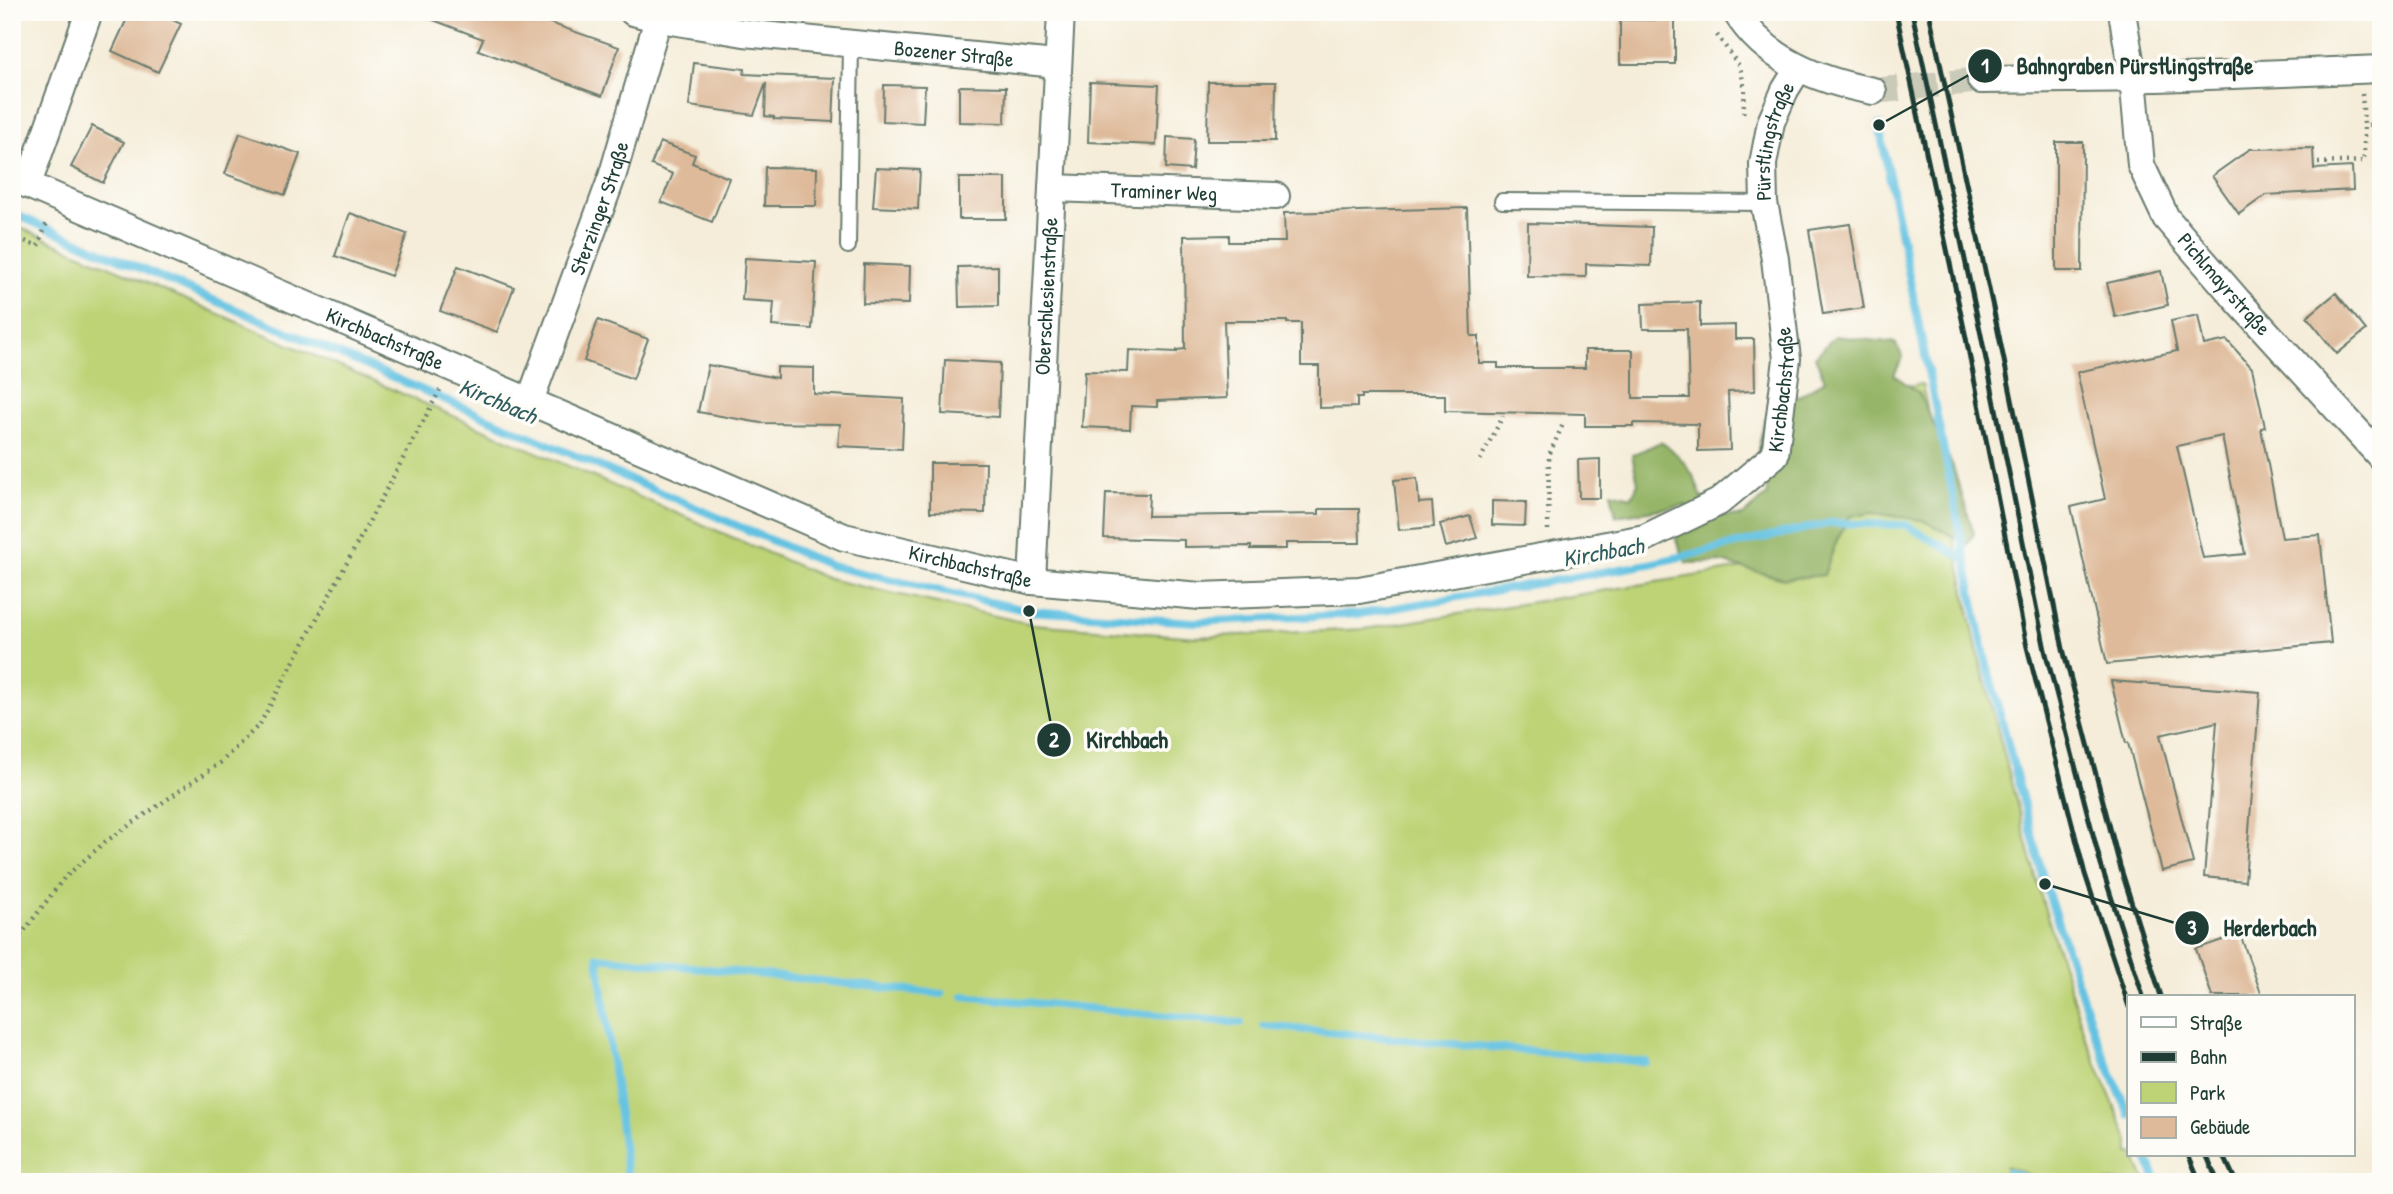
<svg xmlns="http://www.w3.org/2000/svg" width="2393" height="1194" font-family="'Patrick Hand',sans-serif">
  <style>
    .green { fill: #bdd376; stroke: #6e8855; stroke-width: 2 }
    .forest { fill: #96b567; stroke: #5a794e; stroke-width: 2 }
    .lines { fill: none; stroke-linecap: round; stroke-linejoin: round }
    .stream { stroke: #64c2e2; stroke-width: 8 }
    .building { fill: #deba9a; fill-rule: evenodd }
    .street-tunnel { stroke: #cacab8; stroke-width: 26; stroke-dasharray: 26 13; stroke-linecap: butt }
    .lane-casing { stroke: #6a7b6e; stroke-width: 18 }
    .street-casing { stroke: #6a7b6e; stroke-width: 30 }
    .path { stroke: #6a7b6e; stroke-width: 4.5; stroke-dasharray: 2 5; stroke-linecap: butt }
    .lane { stroke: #fff; stroke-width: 14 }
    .street { stroke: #fff; stroke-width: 26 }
    .rail { stroke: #1f3d34; stroke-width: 5 }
    .labels { text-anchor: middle; stroke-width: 7; stroke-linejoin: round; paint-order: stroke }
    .street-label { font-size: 21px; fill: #1f3d34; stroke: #fdfcf7 }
    .water-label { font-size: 23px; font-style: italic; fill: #305e60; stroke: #fdfcf7 }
    .leader { fill: none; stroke: #1f3d34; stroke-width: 2.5 }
    .callout-dot { fill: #1f3d34; stroke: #fdfcf7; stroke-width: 2.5 }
    .mark-label { font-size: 21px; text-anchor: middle; font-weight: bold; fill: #fff }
    .callout-label { font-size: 23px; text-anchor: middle; font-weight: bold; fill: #1f3d34; stroke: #fdfcf7; stroke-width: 7; stroke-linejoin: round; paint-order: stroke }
  </style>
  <rect width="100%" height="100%" fill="#fdfcf7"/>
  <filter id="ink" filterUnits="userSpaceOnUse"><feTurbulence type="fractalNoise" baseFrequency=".0143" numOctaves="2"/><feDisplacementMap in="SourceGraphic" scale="14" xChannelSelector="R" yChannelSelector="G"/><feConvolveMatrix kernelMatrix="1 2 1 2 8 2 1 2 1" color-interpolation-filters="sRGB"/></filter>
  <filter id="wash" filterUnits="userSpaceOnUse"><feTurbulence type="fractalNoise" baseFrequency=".00686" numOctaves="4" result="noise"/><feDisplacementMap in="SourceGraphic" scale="28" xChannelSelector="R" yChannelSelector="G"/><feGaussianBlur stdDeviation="1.57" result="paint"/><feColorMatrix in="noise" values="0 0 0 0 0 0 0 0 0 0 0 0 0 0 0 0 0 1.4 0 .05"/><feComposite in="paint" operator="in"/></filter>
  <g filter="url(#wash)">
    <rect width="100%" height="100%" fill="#f5edd9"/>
    <path class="green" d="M12 224 828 579 1032 624 1197 637 1365 629 1824 555 1814 396 1922 384 1977 650 2040 893 2085 1036 2129 1141V1154H2134L2146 1182H2048L2006 1166 2004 1177 2018 1182H12Z"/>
    <path class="forest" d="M1835 336 1895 343 1903 357 1894 375 1919 393 1952 464 1974 533 1968 544 1922 520 1873 513 1850 516 1837 540 1824 575 1784 579 1721 562 1687 563 1676 540 1684 523 1686 505 1616 516 1611 492 1632 497 1638 483 1632 455 1661 442C1692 462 1698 484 1708 517L1743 516 1767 495 1766 474 1758 449 1765 419 1789 402 1825 380 1815 357Z"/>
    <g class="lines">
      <path class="stream" d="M1879 125 1985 657 2045 884 2094 1032 2129 1115
        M12 213 831 566 1029 611 1195 622 1360 614 1649 564 1830 523 1906 525 1965 559
        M963 996 1241 1023
        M1264 1026 1646 1062
        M2145 1154 2157 1182
        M2008 1172 2034 1182
        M628 1182 598 957 942 994"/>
    </g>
    <g id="blocks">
      <path class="building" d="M130 12H156L181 24 158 72 112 51Z
        M418 12H531L548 19 547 22 619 47 602 96 478 50 483 39 418 14Z
        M1620 20H1675V64H1620Z
        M694 63 745 69 744 74 835 78 833 122 774 119V117L765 116 766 83 754 115 689 106Z
        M1090 82 1159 85 1156 145 1088 142Z
        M1208 82H1276L1275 141H1207Z
        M884 85 925 86 923 123 883 121Z
        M961 86 1006 87 1005 123 959 122V87Z
        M92 126 124 142 103 183 71 167Z
        M240 133 300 154 285 195 225 174Z
        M1167 137 1194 139 1192 170 1166 168Z
        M660 142 695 155 692 163 729 178 712 222 661 202 673 174 651 165Z
        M2056 142H2083L2082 271H2056Z
        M2313 148 2314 169 2352 167 2353 190 2266 195 2239 214 2212 176 2250 149Z
        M765 167 817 168 816 206H764Z
        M876 168 920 170 918 209 873 207Z
        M959 178H1006V219H959Z
        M1467 208 1471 336H1479V363H1498V368H1585V350H1633V398H1689L1687 329H1643L1642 304 1700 302V326L1735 325V339H1754L1755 391 1728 392 1730 450 1698 451V424L1633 423V426H1585V414L1445 411V395H1362V398H1357V407L1319 408V366H1301V323H1287V321H1224L1227 398 1157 401V407L1131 406 1130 429 1082 427 1085 371 1128 372 1129 350 1177 352V350L1185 349 1184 236 1229 235V242H1285L1284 213Z
        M350 213 407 234 391 276 335 256Z
        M1528 223 1652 227 1651 266 1586 264V277L1527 276Z
        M1850 224 1864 308 1823 314 1809 230Z
        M745 258 816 262 812 329 772 326 774 302 742 300Z
        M864 264 910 266 909 304 863 303Z
        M458 266 514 287 497 332 440 311Z
        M998 266V306L959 307 958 267Z
        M2161 271 2168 305 2115 317 2107 283Z
        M2336 293 2366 330 2337 354 2307 317Z
        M2198 315 2204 345 2227 340 2252 368 2265 427 2261 428 2282 538 2320 535 2331 643 2107 664 2071 507 2105 499 2077 372 2177 351 2171 321ZM2222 436 2245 554 2203 558 2177 446Z
        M598 320 648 339 633 379 584 361Z
        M945 360 1000 363 998 417 942 414Z
        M708 365 777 378V367L814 368V394L904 399 902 449 838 446 840 424 761 423 698 412Z
        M1600 459V498H1579L1578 460Z
        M930 463H986L985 513 930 512Z
        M1417 478 1419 503 1432 502 1434 527 1399 530 1394 480Z
        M1106 493 1149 494 1148 516 1319 514V509H1359L1360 543H1286V549H1251V546L1184 547V540L1104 538Z
        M1492 501 1526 502 1525 526 1492 525Z
        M1470 516 1477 538 1446 547 1440 524Z
        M2111 681 2260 692 2245 881 2204 877 2217 722 2160 735 2193 863 2162 871 2128 743H2126Z
        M2240 934 2262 996H2212L2196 949Z"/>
    </g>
  </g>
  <g filter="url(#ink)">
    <use href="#blocks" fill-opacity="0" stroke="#6a7b6e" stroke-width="2"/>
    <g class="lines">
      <path class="street-tunnel" d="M1873 91 1981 80"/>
      <defs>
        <path id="lane" d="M1502 201 1764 203
          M848 246 851 43"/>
        <g id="street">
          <path id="s1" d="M633 12 659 19 744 33 1056 64"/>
          <path d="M1736 12C1766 61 1820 81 1873 91"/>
          <path id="s2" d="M2122 12 2133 78 2141 165 2166 218 2238 301 2381 457"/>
          <path d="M1981 80 2158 78 2381 69"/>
          <path id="s3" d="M12 178 844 537 1032 581 1200 596 1359 590 1645 538 1719 502 1775 455 1787 359 1775 259 1764 203 1763 164 1771 122 1785 90 1798 69"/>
          <path d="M28 184 89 12"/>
          <path id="s4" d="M1052 188 1276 196"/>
          <path id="s5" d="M530 401 612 177 660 12"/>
          <path id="s6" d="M1032 581 1061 12"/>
        </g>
      </defs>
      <use href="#lane" class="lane-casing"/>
      <use href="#street" class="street-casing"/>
      <path class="path" d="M1717 35 1740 67 1745 90 1743 116
        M2362 94 2364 125 2381 124
        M2318 163 2364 161V125
        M12 236 38 246 48 220
        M1480 460 1503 416
        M1548 530 1549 455 1564 422
        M12 947 64 878 105 842 220 763 260 724 440 390"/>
      <use href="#lane" class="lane"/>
      <use href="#street" class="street"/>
      <path class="rail" d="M1896 12 1965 333 2027 647 2085 874 2129 1007
        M1912 12 1980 330 2045 650 2101 865 2143 996
        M1929 12 1997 326 2063 649 2120 866 2161 996
        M2188 1154 2200 1182
        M2206 1154 2218 1182
        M2223 1154 2236 1182"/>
    </g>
  </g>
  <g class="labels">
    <g class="street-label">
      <text dy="7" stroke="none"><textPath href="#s1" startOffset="324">Bozener Straße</textPath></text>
      <text dy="7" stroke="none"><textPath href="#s3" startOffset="2191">Pürstlingstraße</textPath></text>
      <text dy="7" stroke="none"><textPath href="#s4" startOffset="112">Traminer Weg</textPath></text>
      <text dy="7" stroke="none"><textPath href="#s5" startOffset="205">Sterzinger Straße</textPath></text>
      <text dy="7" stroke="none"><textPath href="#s2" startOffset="301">Pichlmayrstraße</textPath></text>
      <text dy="7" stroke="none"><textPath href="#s6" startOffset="285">Oberschlesienstraße</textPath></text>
      <text dy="7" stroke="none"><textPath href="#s3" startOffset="406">Kirchbachstraße</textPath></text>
      <text dy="7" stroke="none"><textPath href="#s3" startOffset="1939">Kirchbachstraße</textPath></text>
      <text dy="7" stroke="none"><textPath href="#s3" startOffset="1036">Kirchbachstraße</textPath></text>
    </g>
    <g class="water-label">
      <text transform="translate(498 401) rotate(23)" y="8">Kirchbach</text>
      <text transform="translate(1603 552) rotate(-10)" y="8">Kirchbach</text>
    </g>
  </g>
  <path class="leader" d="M1879 125L1985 66M1029 611L1054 740M2045 884L2192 928"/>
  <g class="callout-dot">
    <circle cx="1879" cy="125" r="7"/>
    <circle cx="1029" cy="611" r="7"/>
    <circle cx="2045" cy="884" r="7"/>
    <circle cx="1985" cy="66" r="18"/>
    <circle cx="1054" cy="740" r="18"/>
    <circle cx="2192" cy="928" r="18"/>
  </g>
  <g class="mark-label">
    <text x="1985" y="73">1</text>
    <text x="1054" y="747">2</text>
    <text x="2192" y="935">3</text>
  </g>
  <g class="callout-label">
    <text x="2135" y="74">Bahngraben Pürstlingstraße</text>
    <text x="1127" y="748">Kirchbach</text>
    <text x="2270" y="936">Herderbach</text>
  </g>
  <rect width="2393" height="1194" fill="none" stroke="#fdfcf7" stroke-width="42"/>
  <rect x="2127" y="995" width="228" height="161" fill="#fdfcf7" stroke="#a4b0a9" stroke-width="2"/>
  <rect x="2141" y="1017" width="35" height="10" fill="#ffffff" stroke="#a4b0a9" stroke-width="2"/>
  <text x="2190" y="1030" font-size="21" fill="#1f3d34">Straße</text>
  <rect x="2141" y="1052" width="35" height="10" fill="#1f3d34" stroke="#a4b0a9" stroke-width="2"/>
  <text x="2190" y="1064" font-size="21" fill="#1f3d34">Bahn</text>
  <rect x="2141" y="1082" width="35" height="21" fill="#bdd376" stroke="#a4b0a9" stroke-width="2"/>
  <text x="2190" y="1100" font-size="21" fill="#1f3d34">Park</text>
  <rect x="2141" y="1117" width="35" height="21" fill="#deba9a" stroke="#a4b0a9" stroke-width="2"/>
  <text x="2190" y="1134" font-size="21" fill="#1f3d34">Gebäude</text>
</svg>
